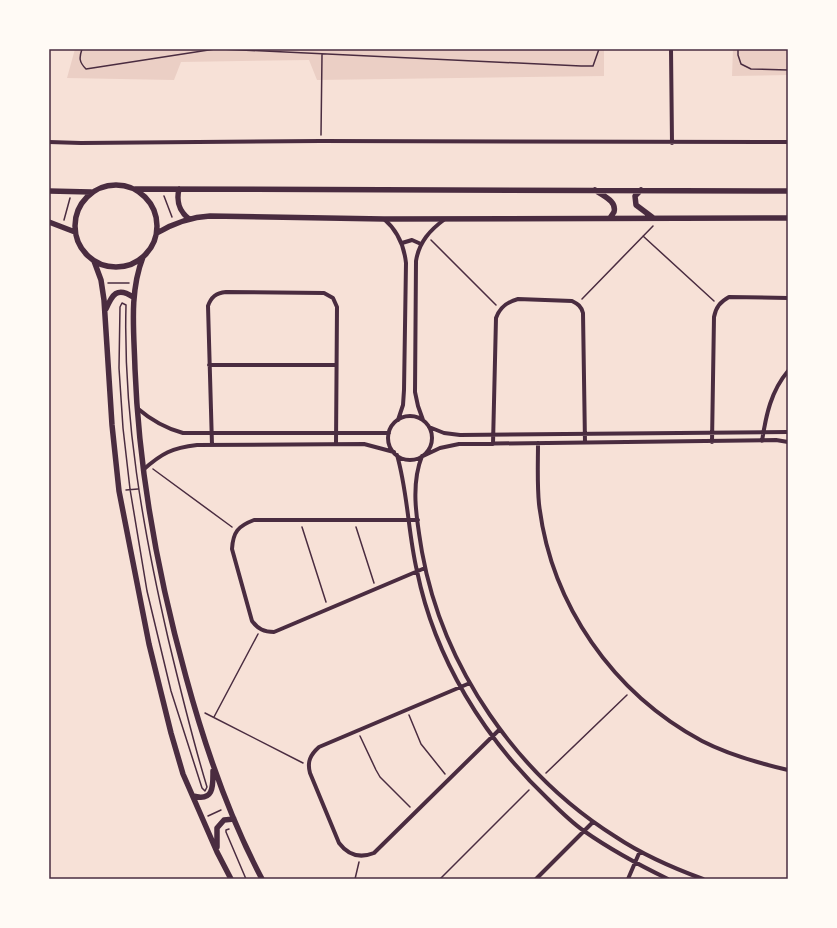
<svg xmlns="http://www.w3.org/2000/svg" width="837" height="928" font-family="'Asap Condensed',sans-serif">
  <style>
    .green { fill: #ebcfc5 }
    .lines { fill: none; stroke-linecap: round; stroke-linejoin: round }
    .path { stroke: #4a2c40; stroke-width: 1.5 }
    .minor { stroke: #4a2c40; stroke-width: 4 }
    .tertiary { stroke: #4a2c40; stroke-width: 5.5 }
    .neatline { fill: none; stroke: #4a2c40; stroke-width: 1.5 }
  </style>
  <rect width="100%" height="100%" fill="#f7e1d7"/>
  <path class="green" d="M75 49H604V76L317 80 309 60 181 62 174 80 67 78Z
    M733 49H788V75L732 76Z"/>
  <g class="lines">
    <path class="path" d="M82 49C79 58 79 62 86 69L215 49
      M221 49 581 66H593L599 49
      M738 49V55L741 64 751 69 788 70
      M321 135 322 55
      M164 196 172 217
      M64 220 70 198
      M643 236 714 301
      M431 240 496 305
      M108 283H129
      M582 299 653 226
      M122 303 126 305C123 418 143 529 168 638 180 688 192 738 207 787L205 791 202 788 171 691 147 591 130 489 123 428 119 368 120 307Z
      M153 469 232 527
      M126 490 138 489
      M302 527 326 602
      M356 527 374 583
      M205 713 303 763
      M409 715 421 744 445 774
      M214 717 258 634
      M360 736 376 770 380 777 410 807
      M546 773 627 695
      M208 816 221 810
      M229 829 226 830V832L246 879
      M355 879 359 862
      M440 879 529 790"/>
    <path class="minor" d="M671 49 672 143
      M49 142 81 143 321 141 788 142
      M384 219C398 231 404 245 406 263L404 390 403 405 398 420
      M402 243 412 240 421 244
      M209 365H336
      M137 408C151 420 164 428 183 433H389
      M388 438a22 22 0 1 1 44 0a22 22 0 1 1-44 0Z
      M423 420 418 406 415 392 416 261C419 242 430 230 445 219
      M429 427 444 433 460 435 788 432
      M762 441C766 415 771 391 788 371
      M712 442 714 317C716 307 720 302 729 297L788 298
      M538 443C538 463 537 484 539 504 551 605 613 693 702 741 729 755 758 763 788 770
      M493 444 496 318C500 307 507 302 518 299L572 301C578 304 581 306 583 313L585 443
      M212 445 208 306C211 297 216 293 226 292L324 293 333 298 337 307 336 444
      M397 455C408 493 408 533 417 571 435 659 484 738 548 799 559 810 571 822 584 831 611 850 639 865 668 879
      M422 456C410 486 417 521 422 552 443 668 517 775 616 837 643 855 673 868 703 879
      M423 456 440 448 459 444 776 440 788 442
      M143 470C162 453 172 448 197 445L364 444 394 452
      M418 520H254C238 526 233 532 232 549L252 621C258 629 264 632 274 632L425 568
      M470 683 319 747C310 755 307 762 310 773L339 843C348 855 359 859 374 853L500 729
      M536 879 593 822
      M628 879 640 851"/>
    <path class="tertiary" d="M75 226a41 41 0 1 1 82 0a41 41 0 1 1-82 0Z
      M135 189 788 191
      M179 189C176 202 179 211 189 219
      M595 190C603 196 617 201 614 212L610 218
      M641 190 635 196 636 205 652 217
      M49 191 91 192
      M49 222 75 232
      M157 233C174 223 191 217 210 216L384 219 788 218
      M143 257C129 293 134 331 135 369 139 473 158 576 186 677 205 747 228 815 262 879
      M94 261 101 280 104 300 112 425 119 491 149 644 171 733 183 774 217 852 231 879
      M106 309C112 295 117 286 133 297
      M193 796C214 802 213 786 213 771
      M217 847V828L224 820 234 819"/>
  </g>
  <rect width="837" height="928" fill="none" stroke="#fffaf5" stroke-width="100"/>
  <rect x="50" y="50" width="737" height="828" class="neatline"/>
</svg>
